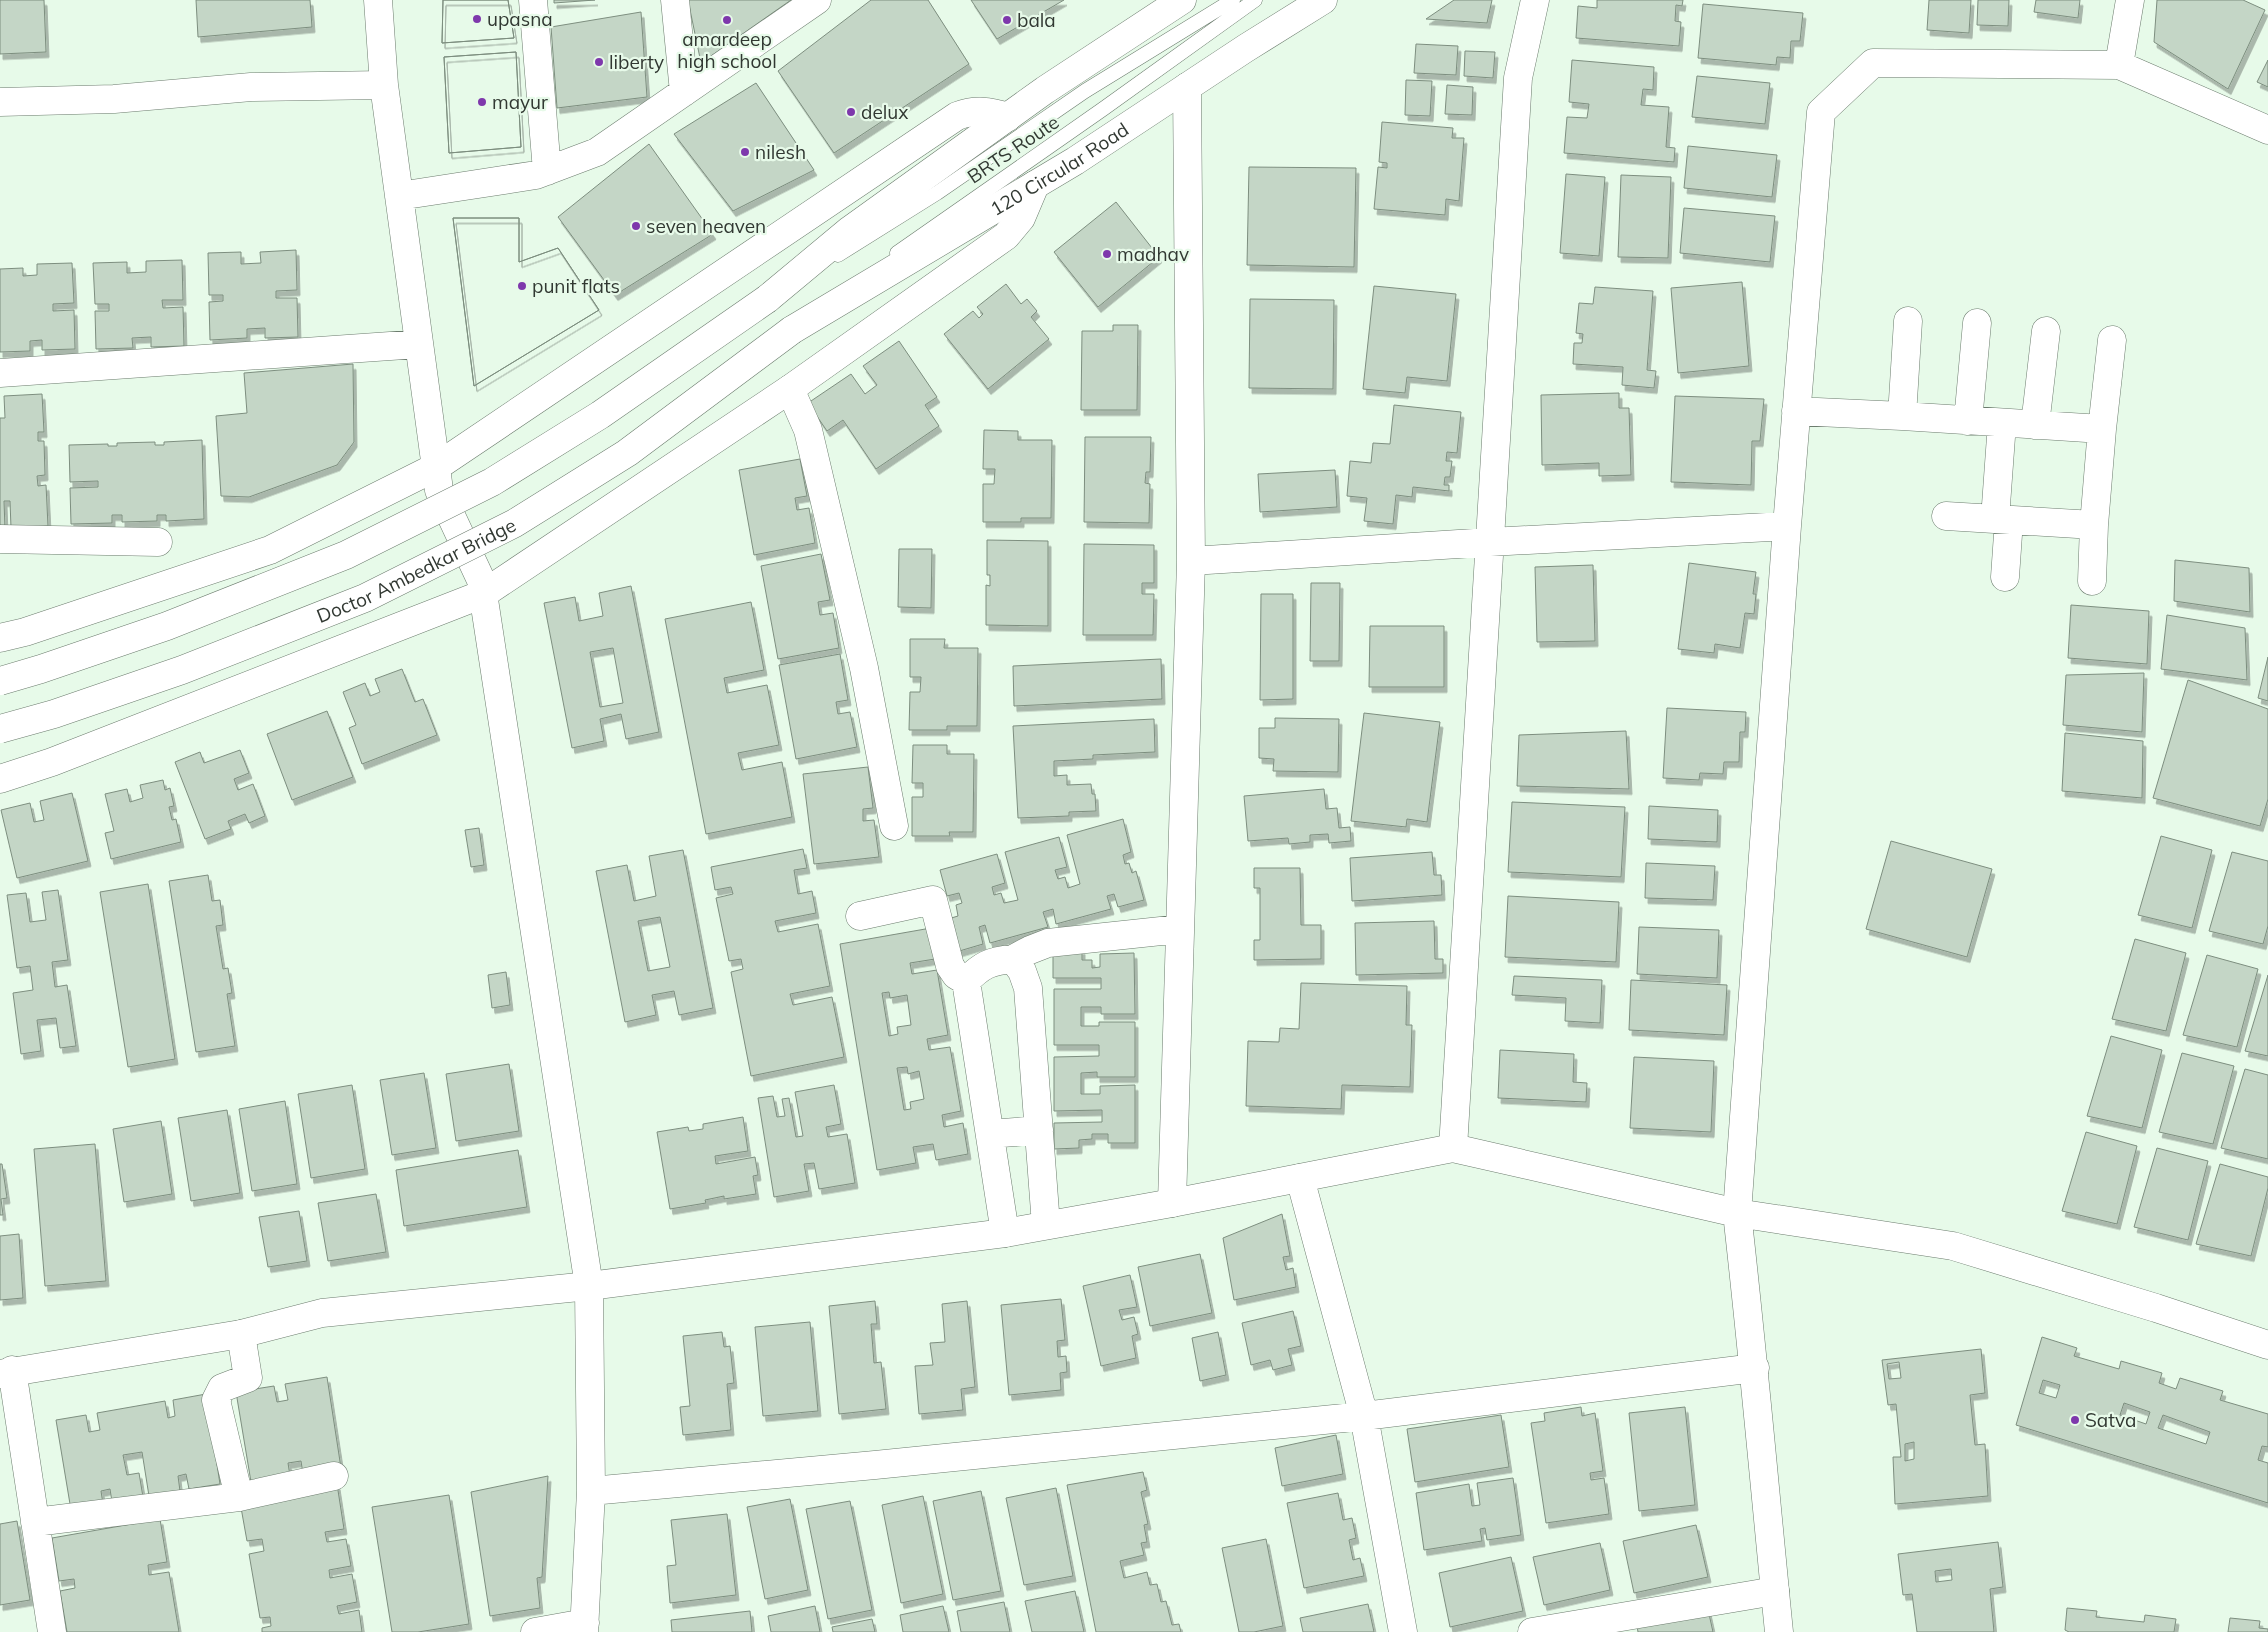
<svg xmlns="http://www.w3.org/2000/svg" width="2268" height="1632" font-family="Mulish,sans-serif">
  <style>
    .building { fill: #c4d6c6; stroke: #7d8e7f; fill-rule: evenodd; filter: url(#shadow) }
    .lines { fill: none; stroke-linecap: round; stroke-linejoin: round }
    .service-casing { stroke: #6c7c6e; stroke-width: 15 }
    .minor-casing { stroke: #6c7c6e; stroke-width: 29 }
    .tertiary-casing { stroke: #6c7c6e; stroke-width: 29 }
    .primary-casing { stroke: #6c7c6e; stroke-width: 29 }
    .service { stroke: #fff; stroke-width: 14 }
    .minor { stroke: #fff; stroke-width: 28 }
    .tertiary { stroke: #fff; stroke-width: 28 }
    .primary { stroke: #fff; stroke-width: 28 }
    .primary-bridge-casing { stroke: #6c7c6e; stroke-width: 29; stroke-linecap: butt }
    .primary-bridge { stroke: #fff; stroke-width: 28 }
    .poi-dot { fill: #7e38ac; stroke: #e7fae9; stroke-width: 2 }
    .labels { text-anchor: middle; stroke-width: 4.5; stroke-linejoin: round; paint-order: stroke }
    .poi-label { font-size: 19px; fill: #313832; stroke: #e7fae9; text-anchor: start }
    .street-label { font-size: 19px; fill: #313832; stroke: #e7fae9 }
  </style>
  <defs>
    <filter id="shadow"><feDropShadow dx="3" dy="5.5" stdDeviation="0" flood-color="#0004"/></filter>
  </defs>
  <rect width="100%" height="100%" fill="#e7fae9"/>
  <path class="building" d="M0 0H44L46 52 0 54Z
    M196 0H310L312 27 198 37Z
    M443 0H508L514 38 442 43Z
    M443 0H508L514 38 442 43Z
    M554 0H595L554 3Z
    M688 0H791L701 63Z
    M871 0H928L969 64 834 153 778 71Z
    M971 0H1064L997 39Z
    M1454 0H1492L1487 23 1426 19Z
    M1597 0H1683L1682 6 1676 5 1675 21 1681 22 1679 46 1576 38 1578 6 1597 8Z
    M1929 0H1971L1969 33 1927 30Z
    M1978 0H2009L2008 26 1977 25Z
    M2036 0H2080L2078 18 2034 12Z
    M2157 0H2243L2265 10 2228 89 2154 42Z
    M1703 4 1803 13 1800 41H1791L1790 58 1777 57 1776 65 1698 58Z
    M641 12 647 97 557 108 551 27Z
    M1416 44 1458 46 1456 75 1414 73Z
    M1465 51 1495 52 1493 78 1464 76Z
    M516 52 521 147 449 153 444 57Z
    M516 52 521 147 449 153 444 57Z
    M1572 60 1654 67 1653 90 1643 89 1641 105 1669 107 1666 147 1675 148 1674 162 1564 153 1567 117 1587 118 1589 104 1569 102Z
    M2268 60V87L2257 82Z
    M1697 76 1770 83 1765 124 1692 117Z
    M1406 80 1432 81 1430 116 1405 115Z
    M756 83 814 170 733 211 674 134Z
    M1447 85 1473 87 1472 115 1445 114Z
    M1382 122 1453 128 1452 138H1464L1459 201 1446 199 1445 215 1374 209 1378 167 1387 168V163L1379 162Z
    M649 144 713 234 615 295 558 217Z
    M1688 146 1777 155 1772 197 1684 188Z
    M1249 167 1356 168 1354 267 1247 265Z
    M1566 174 1605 177 1599 256 1560 253Z
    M1621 175 1671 177 1668 258 1618 257Z
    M1116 202 1159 257 1098 307 1054 252Z
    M1684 208 1775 216 1770 262 1680 253Z
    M453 218H519V262L558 248 599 310 474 386Z
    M453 218H519V262L558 248 599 310 474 386Z
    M296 250 297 290 276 291V298H297L298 337 265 338V328L247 329V338L210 340 209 302 223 301V295H209L208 253 241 252V264L261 263 260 252Z
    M182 260 183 300H162L163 308 183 307 184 346 151 347V337L132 338 133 348 96 349 95 311H109V304H95L93 263 127 262V273L146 272V261Z
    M72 263 74 303 53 304V311L74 310 75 349 42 350V340L30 341V351L0 352V269L23 268V276L37 275V264Z
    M1742 282 1749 366 1678 373 1671 288Z
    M1006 284 1021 304 1027 299 1037 311 1031 317 1049 339 988 389 944 334 973 311 979 318 983 314 977 307Z
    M1374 286 1456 294 1447 381 1407 377 1405 393 1363 389Z
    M1595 287 1653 291 1647 370 1656 371 1654 388 1622 385 1623 367 1573 364 1574 343H1582L1583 334 1576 333 1579 303 1593 304Z
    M1250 299 1334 300 1333 389 1249 388Z
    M1113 325H1138L1137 410H1081L1082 331H1113Z
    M899 341 937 397 925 405 939 426 876 469 843 420 827 431 808 403 851 374 865 394 877 385 863 366Z
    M353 364 354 442 337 465 249 497 221 496 216 416 247 413 244 373Z
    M1619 393V408H1629L1631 475 1599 476V463L1542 465 1541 395Z
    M42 394 44 432H38V441H44L45 475 37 476 38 486 46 485 48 526 11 528 10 501H4L5 529H0V418H5L4 396Z
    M1675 396 1764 399 1760 441H1752L1751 485 1671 482Z
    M1394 405 1461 412 1457 453 1447 452 1446 461H1452L1450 477H1445L1444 485H1449V491L1413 487 1412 497 1396 495 1393 524 1364 521 1367 498 1347 496 1350 461 1371 463 1373 443 1390 444Z
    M984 430 1018 431V440H1052L1051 518H1021V522H983V484H994L995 469H983Z
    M1085 437H1151L1150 472H1146L1145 483 1150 484 1149 523 1084 522Z
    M202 440 204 519 166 521V515H157V521L122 522V515H112V523L71 524 70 488 98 487V481L70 482 69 445 108 444V446H117V443L155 442V445H164V442Z
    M800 459 807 496 795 498 797 510 809 508 815 543 754 555 739 470Z
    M1335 470 1337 507 1260 512 1258 474Z
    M987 540 1048 541V626L986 625V585L990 586V575H987Z
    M1084 544 1154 545V583H1142V594H1154L1153 635H1083Z
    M899 549H932L931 608 898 607Z
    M821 554 830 600 818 602 820 615 833 613 839 648 778 659 761 566Z
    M2175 560 2249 568 2250 612 2174 601Z
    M1689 563 1756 572 1753 594H1756L1754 614 1745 613 1740 648 1715 644 1714 653 1678 649Z
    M1593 565 1595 641 1537 642 1535 567Z
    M1311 583H1340L1339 661H1310Z
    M631 586 659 732 626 739 621 714 600 719 604 741 572 748 544 603 575 597 579 621 603 616 599 593ZM613 648 623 703 600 707 590 652Z
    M1261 594H1293V699L1260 700Z
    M751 602 764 670 724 678 727 693 767 685 779 745 738 753 742 770 782 762 792 817 706 834 665 619Z
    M2071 605 2149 611 2147 664 2068 658Z
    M2167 615 2245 628 2247 680 2161 669Z
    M1370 626H1444V687H1369Z
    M910 639H945L944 648H978L977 726H947V730H909L910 692H920L921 677H910Z
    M840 654 848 700 836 702 838 714 850 712 857 747 796 759 779 665Z
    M2268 657V701L2258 698Z
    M1161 659 1162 699 1014 706 1013 666Z
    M402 669 415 702 423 699 437 735 362 764 349 728 356 725 343 692 365 683 370 696 380 692 375 679Z
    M2144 673 2142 732 2063 725 2066 675Z
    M2188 680 2268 709V799L2260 826 2153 798Z
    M1667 708 1746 712 1745 732H1740L1739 762H1724L1723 774 1700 773 1699 780 1663 778Z
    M327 711 353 777 292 800 267 734Z
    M1364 713 1440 722 1427 822 1407 819 1406 827 1351 821Z
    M1275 718 1339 719 1338 772 1273 771 1274 759 1259 758V728H1275Z
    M1154 719 1155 752 1093 755V759L1054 761V776L1067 775V785L1091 784 1092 794H1095L1096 811 1069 812V816L1018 818 1013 726Z
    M1626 731 1629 789 1517 786 1519 735Z
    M2065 733 2143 741 2142 798 2062 791Z
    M913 745H947V754H974L973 832H949L950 836H912V797H923V783H912Z
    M240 750 249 773 234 779 238 790 253 784 265 816 249 823 245 814 228 821 231 829 205 839 175 762 200 752 204 763Z
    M868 767 873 808 863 809V821L874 820 879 857 814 864 803 774Z
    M163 780 165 790 170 788 174 806 169 807 172 820 176 819 181 842 111 859 105 833 114 831 105 794 127 789 130 802 143 798 140 785Z
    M1324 789 1326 809 1337 808 1339 828 1350 827 1351 841 1329 843 1328 834 1310 835V842L1289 844 1288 838 1248 841 1244 796Z
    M72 793 88 861 17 878 1 810 30 803 34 822 44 820 40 801Z
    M1512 802 1625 807 1621 877 1508 872Z
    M1649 806 1718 810 1717 842 1648 839Z
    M1123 819 1131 852 1123 855 1125 864 1129 863 1132 873 1136 871 1144 900 1118 907 1114 894 1107 896 1111 909 1056 924 1053 909 1043 912 1048 927 990 943 985 925 979 927 983 944 956 952 948 919 958 916 956 905 962 903 959 893 947 896 940 870 997 854 1005 883 992 887 994 895 1001 893 1004 903 1018 900 1005 852 1059 837 1067 867 1055 870 1058 879 1065 877 1068 888 1080 884 1067 835Z
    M479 828 484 865 471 867 465 830Z
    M2161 836 2212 850 2192 928 2138 915Z
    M1891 841 1992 869 1967 957 1866 929Z
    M803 849 807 868 794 870 798 894 812 891 816 913 775 921 778 932 818 924 830 986 790 994 793 1005 832 997 844 1057 751 1076 731 972 743 969 741 959 729 961 716 898 733 894 731 887 715 890 711 867Z
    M683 850 713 1008 679 1015 674 991 652 995 656 1015 625 1022 596 871 627 865 634 901 656 896 649 856ZM660 917 670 967 648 971 638 921Z
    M1432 852 1434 875H1441L1442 895 1352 901 1350 858Z
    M2232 852 2268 861V926L2263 944 2209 931Z
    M1646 863 1715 866 1713 900 1645 898Z
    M1254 868H1300L1301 925H1321V959L1254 960V940H1260V888H1254Z
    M208 875 212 901 220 900 223 925 216 926 223 969 228 968 232 993 227 994 235 1046 196 1052 169 881Z
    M148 884 175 1059 128 1067 100 892Z
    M58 890 68 960 52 962 55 987 67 985 76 1046 60 1048 56 1018 37 1020 41 1051 21 1054 13 993 33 990 30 966 17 968 7 895 26 893 30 922 46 920 42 892Z
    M1508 896 1619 902 1616 962 1505 957Z
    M1434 921 1435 959H1443V973L1356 975 1355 923Z
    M1639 927 1719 930 1717 978 1637 974Z
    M931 928 935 959 910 963 912 974 937 970 948 1035 927 1039 929 1050 950 1047 961 1111 942 1115 944 1127 963 1123 968 1154 936 1160 933 1144 913 1147 916 1163 877 1170 840 944ZM889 992 890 998 907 995 911 1025 897 1027 898 1034 889 1036 882 993ZM907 1067 908 1074 919 1071 924 1099 910 1102 911 1109 904 1110 897 1068Z
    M2135 939 2186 953 2166 1031 2112 1019Z
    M1053 949H1082V960H1092V968L1100 967V954L1134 953 1135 1014H1101V1007H1081V1026H1099V1022H1135V1077H1097V1072L1081 1073V1094H1100V1086L1135 1085V1143H1108V1134H1092V1139L1079 1140V1148L1054 1149V1123L1102 1122V1110L1054 1111V1057L1099 1056V1045H1054V989H1101V978H1053Z
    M2207 955 2258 969 2237 1047 2183 1035Z
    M506 972 510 1005 492 1008 488 975Z
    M2268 975V1056L2245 1051Z
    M1514 976 1602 980 1600 1023 1565 1021 1566 998 1512 995Z
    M1631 980 1727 985 1724 1035 1629 1030Z
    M1301 983 1407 986 1406 1025H1412L1410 1087 1342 1085 1341 1109 1246 1106 1248 1041 1279 1042 1280 1028 1299 1029Z
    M2111 1036 2162 1050 2142 1128 2087 1116Z
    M1500 1050 1574 1054 1573 1082 1587 1083 1586 1102 1498 1098Z
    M2182 1053 2234 1066 2213 1144 2159 1132Z
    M1634 1057 1714 1061 1711 1132 1630 1128Z
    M509 1064 519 1131 456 1141 446 1074Z
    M2245 1069 2268 1075V1159L2221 1148Z
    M424 1073 436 1148 392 1155 380 1080Z
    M352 1085 365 1169 311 1178 298 1094Z
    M834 1085 841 1124 826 1127 828 1137 847 1134 855 1183 819 1189 814 1163 804 1164 809 1191 774 1197 758 1098 773 1096 777 1117 785 1116 782 1099 789 1098 796 1137 803 1136 795 1092Z
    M285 1101 297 1184 252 1191 239 1109Z
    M227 1110 240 1193 191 1201 178 1118Z
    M743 1117 748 1151 715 1156 716 1164 755 1157 758 1175 753 1176 756 1194 724 1199V1196L705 1200 706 1203 670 1209 657 1132 688 1127 689 1131 703 1129V1124Z
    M161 1121 172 1194 124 1202 113 1129Z
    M2086 1132 2137 1146 2117 1224 2062 1211Z
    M95 1144 106 1281 45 1286 34 1149Z
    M2157 1148 2208 1161 2188 1240 2134 1227Z
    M518 1150 527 1207 404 1226 396 1170Z
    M0 1164H2L7 1198 1 1199 3 1215H0Z
    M2220 1164 2268 1177V1188L2251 1256 2196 1244Z
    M376 1194 386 1252 328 1261 318 1203Z
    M299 1211 307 1261 268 1267 259 1217Z
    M1282 1214 1290 1256 1283 1257 1286 1270 1293 1268 1296 1287 1234 1300 1223 1238Z
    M19 1234 23 1298 0 1300V1236Z
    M1200 1254 1212 1313 1150 1326 1138 1267Z
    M1130 1275 1137 1307 1119 1310 1122 1320 1134 1317 1138 1334 1132 1336 1136 1358 1101 1366 1083 1286Z
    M1061 1299 1065 1340 1057 1341 1058 1357 1066 1356 1067 1372 1060 1373 1061 1390 1009 1395 1001 1305Z
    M875 1301 877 1324H871L874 1363 881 1362 886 1409 839 1414 829 1306Z
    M967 1301 975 1387 961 1389 963 1410 919 1414 915 1366 933 1365 930 1343 945 1342 942 1304Z
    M1293 1311 1301 1346 1288 1349 1292 1365 1273 1370 1270 1360 1251 1365 1242 1323Z
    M810 1322 818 1411 763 1416 755 1327Z
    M722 1332 724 1347 730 1346 734 1383 727 1384 731 1430 683 1435 680 1407 690 1406 683 1336Z
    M1218 1332 1226 1375 1200 1381 1192 1338Z
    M2042 1337 2077 1348 2074 1356 2119 1369 2121 1361 2162 1373 2159 1383 2176 1389 2180 1378 2223 1391 2220 1400 2268 1414V1447L2262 1446 2258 1460 2268 1463V1503L2016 1425ZM2043 1380 2060 1385 2056 1398 2039 1393ZM2124 1403 2150 1412 2146 1424 2120 1415ZM2163 1415 2210 1432 2206 1444 2158 1428Z
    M1981 1349 1985 1393 1970 1395 1975 1445 1985 1444 1988 1496 1895 1504 1893 1457H1901L1896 1404 1888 1405 1882 1360ZM1899 1362 1901 1378 1889 1379 1887 1364ZM1914 1442V1459L1905 1461V1444Z
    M327 1377 341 1468 303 1474 301 1461 288 1463 290 1476 251 1482 236 1392 274 1386 277 1402 288 1400 285 1384Z
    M206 1394 220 1484 189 1489 186 1474 178 1476 180 1491 149 1496 142 1452 123 1455 127 1475 139 1473 143 1497 112 1502 110 1489 101 1491 103 1504 71 1510 56 1420 86 1415 89 1432 100 1430 97 1413 165 1401 168 1418 175 1416 173 1400Z
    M1581 1407 1582 1416 1595 1413 1603 1471 1590 1473 1591 1480 1604 1478 1609 1514 1546 1523 1531 1423 1545 1421 1544 1413Z
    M1685 1407 1695 1505 1639 1511 1629 1413Z
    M1501 1415 1509 1467 1415 1482 1407 1429Z
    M1336 1435 1343 1474 1282 1486 1275 1448Z
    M1143 1472 1147 1490 1141 1492 1148 1524 1144 1525 1147 1542 1141 1543 1144 1555 1120 1561 1124 1578 1147 1572 1150 1585 1157 1584 1161 1602 1166 1601 1172 1625 1179 1624 1181 1632H1096L1067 1485Z
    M548 1476 542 1577 537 1578 540 1608 490 1616 471 1492Z
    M1513 1478 1521 1535 1487 1540 1485 1528 1480 1529 1482 1541 1424 1550 1416 1493 1469 1484 1472 1506 1480 1505 1477 1483Z
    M337 1484 344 1529 325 1532 327 1542 346 1539 351 1566 329 1570 330 1578 352 1574 357 1602 337 1606 339 1614 359 1610 362 1632H262V1628L271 1626 270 1617 260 1618 249 1554 264 1551 262 1539 247 1541 240 1502Z
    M1056 1488 1073 1576 1024 1585 1006 1498Z
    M981 1491 1001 1591 953 1600 933 1501Z
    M1338 1493 1343 1520 1352 1518 1356 1538 1349 1540 1353 1560 1360 1558 1364 1576 1304 1588 1287 1503Z
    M449 1495 469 1624 418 1632H392L372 1507Z
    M923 1496 943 1594 901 1603 882 1505Z
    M790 1499 808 1590 765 1599 747 1507Z
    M850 1501 872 1610 828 1619 806 1509Z
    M727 1514 736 1595 670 1603 667 1566 676 1565 671 1520Z
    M160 1519 167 1562 148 1565 149 1575 169 1572 179 1632H67L60 1591 75 1588 74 1579 59 1581 52 1538Z
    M17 1521 30 1600 0 1605V1524Z
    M1696 1525 1708 1577 1634 1593 1623 1541Z
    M1266 1539 1283 1626 1254 1632H1239L1222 1548Z
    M1998 1542 2003 1587 1990 1589 1994 1632H1917L1912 1594 1903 1595 1898 1554ZM1951 1569 1952 1580 1936 1582 1935 1571Z
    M1600 1543 1610 1590 1544 1605 1533 1557Z
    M1511 1557 1523 1611 1450 1627 1439 1573Z
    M1075 1591 1084 1632H1032L1025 1601Z
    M1004 1602 1010 1632H961L957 1611Z
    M1368 1604 1374 1632H1303L1300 1618Z
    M1707 1605 1713 1632H1638L1636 1620Z
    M815 1606 820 1632H771L768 1616Z
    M943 1606 949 1632H903L900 1615Z
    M2067 1608 2097 1611 2096 1617 2144 1622 2145 1615 2176 1619 2174 1632H2069L2065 1630Z
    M750 1611 752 1632H672L671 1620Z
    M2230 1618 2260 1621 2259 1628 2268 1629V1632H2228Z
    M872 1619 875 1632H833L832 1627Z"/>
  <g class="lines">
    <defs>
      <path id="service" d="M897 253 1103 109 1255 0
        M838 255 937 193 1085 91 1233 0"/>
      <path id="minor" d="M378 0 384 85 439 490 481 580 589 1286 591 1491 584 1632
        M533 0 547 171
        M675 0 684 92
        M2119 65 2130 0
        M0 102 114 99 251 87 384 85
        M399 196 536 175 597 152 817 0
        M0 373 419 344
        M790 389 808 430 864 668 894 826
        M1796 411 1902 416 2102 429 2094 525 1946 516
        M1902 416 1908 321
        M1968 421 1977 323
        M2035 425 2046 331
        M2102 429 2112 340
        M1995 519 2002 423
        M0 539 158 542
        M1191 561 1490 542 1787 526
        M2005 577 2009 520
        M2092 581 2094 525
        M860 916 933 900 950 966 956 975 966 981
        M1013 959 1030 950 1048 943 1180 929
        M990 1134 1039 1130
        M1453 1148 1518 78 1535 0
        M1300 1178 1364 1416 1403 1632
        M1172 1203 1191 561 1187 87
        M1737 1213 1787 526 1821 112 1873 63 2119 65 2268 130
        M1005 1233 966 981C982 965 990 961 1013 959L1022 971 1028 988 1046 1225
        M12 1370 52 1632
        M591 1491 875 1465 1364 1416 1755 1368
        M239 1497 216 1400 222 1388 248 1378 241 1334
        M35 1522 239 1497 334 1476
        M535 1632 585 1623
        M1532 1632 1775 1591"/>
      <path id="tertiary" d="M0 638 25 632 270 550 436 467 957 116C976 109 989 111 1008 117
        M0 779 52 762 483 594 790 389 1006 236 1021 218 1035 185
        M0 1374 241 1334 322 1313 589 1286 1005 1233 1172 1203 1453 1148 1737 1213
        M1779 1632C1765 1492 1753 1353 1737 1213L1953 1246 2156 1308 2268 1345"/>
      <g id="primary">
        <path d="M767 299 850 230 1045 90 1182 0"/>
        <path id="s1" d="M792 330 1075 161 1246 48 1323 0"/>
      </g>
    </defs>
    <use href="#service" class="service-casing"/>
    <use href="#minor" class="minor-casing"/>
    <use href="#tertiary" class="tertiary-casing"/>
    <use href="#primary" class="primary-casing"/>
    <use href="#service" class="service"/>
    <use href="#minor" class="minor"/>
    <use href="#tertiary" class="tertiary"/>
    <use href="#primary" class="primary"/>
    <defs>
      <g id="primary-bridge">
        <path d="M0 681 41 669 167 626 346 555 492 482 600 415 767 299"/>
        <path id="s2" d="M0 729 54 714 182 670 365 598 515 523 627 453 792 330"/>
      </g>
    </defs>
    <use href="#primary-bridge" class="primary-bridge-casing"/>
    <use href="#primary-bridge" class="primary-bridge"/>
  </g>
  <g class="poi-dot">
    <circle cx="477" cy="19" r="5"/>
    <circle cx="727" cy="20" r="5"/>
    <circle cx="1007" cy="20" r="5"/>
    <circle cx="599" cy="62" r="5"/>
    <circle cx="482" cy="102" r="5"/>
    <circle cx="851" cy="112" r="5"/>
    <circle cx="745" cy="152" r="5"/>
    <circle cx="636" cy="226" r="5"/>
    <circle cx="1107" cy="254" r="5"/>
    <circle cx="522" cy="286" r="5"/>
    <circle cx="2075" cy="1420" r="5"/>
  </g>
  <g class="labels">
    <g class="poi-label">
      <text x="487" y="26">upasna</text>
      <text x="1017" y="27">bala</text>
      <text x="727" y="46" text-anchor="middle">amardeep<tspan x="727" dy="22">high school</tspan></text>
      <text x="609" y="69">liberty</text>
      <text x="492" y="109">mayur</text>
      <text x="861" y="119">delux</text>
      <text x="755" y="159">nilesh</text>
      <text x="646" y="233">seven heaven</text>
      <text x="1117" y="261">madhav</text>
      <text x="532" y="293">punit flats</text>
      <text x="2085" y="1427">Satva</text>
    </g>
    <g class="street-label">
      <text transform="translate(1013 149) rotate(-34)" y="7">BRTS Route</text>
      <text dy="7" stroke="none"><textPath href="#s1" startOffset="312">120 Circular Road</textPath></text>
      <text dy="7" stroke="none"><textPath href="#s2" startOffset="446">Doctor Ambedkar Bridge</textPath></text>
    </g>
  </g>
</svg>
